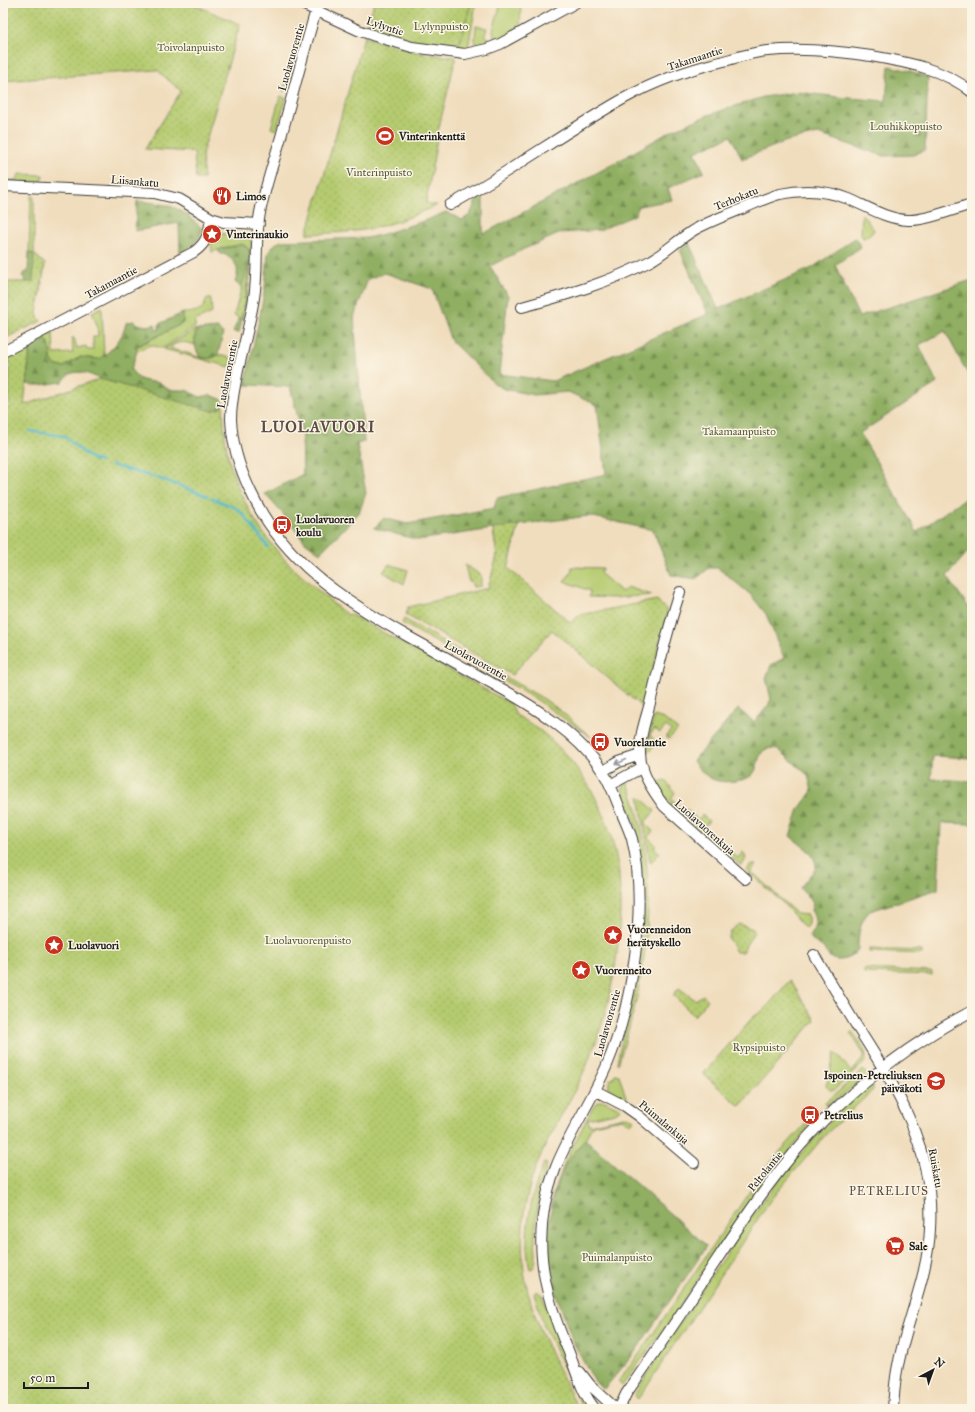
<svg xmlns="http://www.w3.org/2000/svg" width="975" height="1412" font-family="'IM FELL Great Primer',serif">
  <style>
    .green { fill: #b5cb6f; stroke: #687446 }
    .forest { fill: url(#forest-firs); stroke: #56663f }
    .park { fill: url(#park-dots); stroke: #687446 }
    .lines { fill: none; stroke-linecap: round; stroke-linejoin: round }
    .stream { stroke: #4fb9cc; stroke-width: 2.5 }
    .minor-casing { stroke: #3c3934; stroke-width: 12 }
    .minor { stroke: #fff; stroke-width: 10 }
    .oneway { stroke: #999 }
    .labels { text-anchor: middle; stroke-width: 3; stroke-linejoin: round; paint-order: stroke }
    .street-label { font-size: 11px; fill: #1c1c1c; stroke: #fcf5e5 }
    .park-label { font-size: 11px; fill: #525939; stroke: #fcf5e5 }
    .poi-label { font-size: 11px; font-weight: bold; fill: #1c1c1c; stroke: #fcf5e5; text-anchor: start }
    .neighbourhood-label { font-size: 12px; letter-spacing: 1px; fill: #5c4c46; stroke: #fcf5e5 }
    .district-label { font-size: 15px; font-weight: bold; letter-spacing: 1px; fill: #5c4c46; stroke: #fcf5e5 }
  </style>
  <defs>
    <pattern id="forest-firs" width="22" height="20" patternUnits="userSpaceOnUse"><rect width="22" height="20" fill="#90af62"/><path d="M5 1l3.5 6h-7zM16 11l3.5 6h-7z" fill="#758e50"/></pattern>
    <pattern id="park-dots" width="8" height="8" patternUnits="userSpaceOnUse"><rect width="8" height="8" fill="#b5cb6f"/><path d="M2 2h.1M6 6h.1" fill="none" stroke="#9bae60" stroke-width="1.8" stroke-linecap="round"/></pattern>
  </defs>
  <rect width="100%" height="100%" fill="#fcf5e5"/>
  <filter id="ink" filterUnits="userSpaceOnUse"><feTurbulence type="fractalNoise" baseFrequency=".025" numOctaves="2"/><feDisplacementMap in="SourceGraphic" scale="8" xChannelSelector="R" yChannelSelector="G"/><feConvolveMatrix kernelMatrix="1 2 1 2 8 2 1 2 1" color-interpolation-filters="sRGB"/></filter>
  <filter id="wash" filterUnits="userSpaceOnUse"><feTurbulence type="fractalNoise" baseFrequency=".012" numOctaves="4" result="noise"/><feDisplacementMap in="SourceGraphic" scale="16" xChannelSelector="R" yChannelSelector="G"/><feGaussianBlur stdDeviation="0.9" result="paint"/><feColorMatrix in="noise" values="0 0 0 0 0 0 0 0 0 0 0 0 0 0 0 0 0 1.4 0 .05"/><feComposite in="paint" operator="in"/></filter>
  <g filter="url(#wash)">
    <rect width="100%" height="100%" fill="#f0ddbd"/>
    <path class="green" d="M471 3H475V9L468 48 458 49Z
      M501 3H534V5L521 4 520 30 501 39 500 37 496 39 494 37 493 30Z
      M476 26 487 28 485 35 489 38 488 45 474 47Z
      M296 51 299 54 288 90 283 91 293 52Z
      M282 96 286 99 277 128 276 130 271 128 280 97Z
      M19 174 43 175 42 180 37 182 4 181 17 180Z
      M31 196H34V254L29 253Z
      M862 214 874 230 871 234 863 238 861 234Z
      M216 233 251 237V257L248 248 244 245 226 247 212 252 211 245Z
      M206 299H211L212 313 195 321V327L163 348 150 345 137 351 136 347 183 323V313C192 313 206 311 206 299Z
      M102 307 104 356 99 360 80 357 64 367 57 366 51 361V354L33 346 29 352 27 345 53 332 54 354 73 353 72 338H74L77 348 86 346 87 350H93V337L98 336 97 325 92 312Z
      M196 329 195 345C187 342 179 341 172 346L171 348C176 351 179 351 184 352 195 355 207 363 218 355L232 358 230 367 164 349Z
      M572 567 603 568 600 573 622 592 627 587 652 595 614 598 589 597 590 591 564 581 571 573Z
      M404 619 544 699 562 712 591 737 530 695 402 623Z
      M654 716 664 719 678 730 669 739 666 737 671 730 666 726 660 733 655 729 650 735 654 740C655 746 653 750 647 752L648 739Z
      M665 780 675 793 671 798 684 811 686 809 698 820 702 815 709 821 703 828 738 858 743 852 746 858 743 864 740 865 678 812 663 794 657 783Z
      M627 781C652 839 652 915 641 976 636 1006 627 1035 618 1064L617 1063C620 1044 626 1026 631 1007 641 962 646 917 642 871 641 854 639 836 634 820 631 811 625 801 623 792 622 787 624 784 627 781Z
      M639 796 655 811 646 821V825L653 831 648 837 656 845 654 848 660 853 651 862H650Z
      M754 864 756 865 751 871 797 914 807 915C809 919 809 925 805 928L783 903 747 871 750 865Z
      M869 949 922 951V954L869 952Z
      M864 969 932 972V975L864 973Z
      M852 1031C858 1040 872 1055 863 1064L834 1090 831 1091 826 1086 835 1053C841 1057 846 1067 852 1072L865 1056 851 1034 850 1033Z
      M863 1070 867 1074 844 1094 826 1106 824 1104Z
      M615 1074 619 1075 626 1097 625 1101C615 1095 605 1093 610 1079L612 1080Z
      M873 1085V1090L827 1133 771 1199 638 1399 634 1396 652 1366C710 1280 763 1187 838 1114 848 1105 860 1090 873 1085Z
      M599 1101H605L621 1109 615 1113 588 1119 589 1125 628 1116 634 1120 631 1124 622 1119 593 1125 585 1139 566 1163 553 1198 552 1197 565 1161 594 1105Z
      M811 1118 813 1120 804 1133 757 1191 672 1318 622 1386 619 1383V1380L640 1353 756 1182 777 1155Z
      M544 1163 547 1164C540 1187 536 1213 535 1238 535 1246 538 1261 533 1268L530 1269C522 1237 531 1193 544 1163Z
      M537 1291 542 1295 563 1350 581 1396 588 1408 587 1409H583L543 1323 534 1293Z"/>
    <path class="forest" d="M889 66 910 71 928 77 925 150 913 155 884 156 818 134 787 141 742 159 731 136 695 152 704 172 668 188 672 200 639 206 635 215 600 230 561 233 524 249 490 266 508 296 499 374 553 381 708 314 680 250 689 243 718 309 812 268 855 238 861 247 835 265 859 317 972 280V382L945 331 919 345 937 383 860 433 917 532 970 495 972 492V547L947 576 972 612V758L933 756 931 779 972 781V824L941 823 938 889 870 911C859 921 858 935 858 949 853 958 840 963 831 958 826 955 825 948 821 946 816 943 813 942 810 936 816 927 817 920 811 910L813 903 800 888 816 868C816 852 801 846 790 836L799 809 812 791 808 775 778 749C755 744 761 765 753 774 748 779 742 780 736 781 714 784 706 778 693 761L738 709 754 722 768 706 771 699 766 678 771 665 784 658 766 614 750 594 718 568H709L696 579 671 575 653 530 589 516 519 525 508 568 495 566 497 556 493 529 418 540 374 528 384 518 407 524 494 508 497 498 606 474 597 405 568 392 534 395 504 389 495 384 451 341 432 289 385 273 368 279 354 317 364 442 357 444 366 493 359 513 320 553 305 542 282 513 265 494 303 474 302 433 290 387 245 385 261 310 265 288 268 253 275 244 281 241 367 238 384 234 429 219 446 212 462 220 470 215 477 199 483 196V234L604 169 673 130 708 115 763 97 798 92 838 97 886 101Z
      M137 201C168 204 180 205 202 229 200 241 190 247 180 254L179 223 135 231Z
      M242 244 248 248C257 265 243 314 239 333L233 332 238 320 242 291V288L235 282C240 268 237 262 224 254H220L218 250Z
      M29 253 34 254 45 264 39 303 26 282 22 275 24 273 28 272Z
      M183 313V323L136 347 137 351 131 370C134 373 138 379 143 380 156 384 158 379 169 390H186L200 397 210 395 221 399 223 402 220 408 217 411H210L100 379C88 373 71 366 63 382 51 383 38 387 27 384 30 364 23 346 47 340L49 343 51 354V361L57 366 64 367 80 357 99 359C112 350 123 339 126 323L133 321C139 326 149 327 155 324L156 330H159V324Z
      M218 328 219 331 223 333 218 355C212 359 207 359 200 357 194 348 194 340 196 330Z
      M585 1139 707 1246 633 1355 604 1389 600 1387 595 1382 573 1342 550 1277 547 1238 553 1198 566 1163Z"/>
    <path class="park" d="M3 3H190L240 24 202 155 204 179H196L194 152 145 149 181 91 157 70 3 81Z
      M374 3H471L458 49C427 49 395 40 367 28Z
      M364 37 425 54 456 57 439 127 426 203 433 205H437C414 216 389 226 363 230 345 233 326 233 307 234Z
      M34 254 45 264 37 313 38 317 41 321 8 337V282H33Z
      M249 262 247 284 241 319 234 315Z
      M27 345 29 352V359L24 405 100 379 212 411 220 408 223 402C224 422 224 443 230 463 239 498 261 534 286 561 299 574 313 586 327 598 334 604 340 610 348 615L350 614 511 704C513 708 514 712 516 715 519 717 523 719 526 721 534 726 541 731 548 737 583 768 607 810 616 856 620 873 620 892 620 910 619 969 605 1029 579 1082 567 1107 552 1130 541 1155 526 1188 520 1224 523 1261 527 1314 556 1362 578 1409H3V411L9 408 10 362 6 356Z
      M519 525 508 568 571 623 579 615 657 600 668 611 643 708 552 630 512 675 406 615 408 607 488 588 497 556 493 529Z
      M389 564 408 570 404 584 383 572Z
      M465 565 481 575V586L473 587 471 581 469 582Z
      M739 924 753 929 754 932 742 952H736L728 938 732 930Z
      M790 980 815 1020 740 1106 703 1074 753 1017 764 1010Z
      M679 988 695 1000 703 995 708 1000 694 1016 673 995Z"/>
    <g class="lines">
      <path class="stream" d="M30 431 64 436 86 455 94 460 101 462
        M111 465 164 480 207 496
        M212 498 236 508 243 514 268 547"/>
    </g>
  </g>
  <g filter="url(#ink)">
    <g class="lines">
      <defs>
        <path id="minor" d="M300 3 358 30 375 36 412 47 465 54 487 49 500 44 575 3
          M318 3C305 48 293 92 281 137 274 161 266 184 261 208 254 237 259 268 254 298 250 322 244 346 238 370 235 386 231 402 231 419 232 444 239 467 250 490 282 561 343 600 409 637 438 653 467 669 495 685 533 706 579 734 603 772 610 783 615 796 620 809 624 819 629 829 632 839 648 905 633 1003 607 1065 592 1100 570 1132 556 1167 530 1231 541 1289 568 1350 576 1370 581 1392 595 1409
          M3 186 154 193 179 199 211 218 224 222 259 224
          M450 205C510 172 566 131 625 98 656 81 690 69 724 61 738 57 754 52 768 51 802 48 837 51 871 56 906 62 944 69 972 92
          M522 307C566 295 611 282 652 260 667 251 679 239 694 230 710 221 727 215 744 208 756 203 768 197 780 194 803 189 827 190 849 199 868 207 886 219 908 220 925 221 954 209 972 204
          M3 352 194 252C207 243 209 233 211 218
          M680 592C668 627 660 663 651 699 647 716 639 735 640 753 640 772 653 791 664 806L746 879
          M603 771 619 762 640 755
          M610 785 643 767
          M814 955C828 978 842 1002 856 1025 897 1089 935 1149 930 1229 928 1275 908 1317 899 1361 895 1376 894 1393 893 1409
          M596 1091 625 1106 639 1116 694 1163
          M580 1372 590 1385 616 1409
          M619 1409 626 1394C653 1355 680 1316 706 1276 742 1222 778 1166 824 1120 868 1076 917 1040 972 1011"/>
      </defs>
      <use href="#minor" class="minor-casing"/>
      <use href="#minor" class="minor"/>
    </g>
    <defs><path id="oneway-shaft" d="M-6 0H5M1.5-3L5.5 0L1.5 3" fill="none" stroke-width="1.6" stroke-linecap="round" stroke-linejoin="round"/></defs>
    <use class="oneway" href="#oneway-shaft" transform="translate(621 762) rotate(156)"/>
  </g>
  <defs>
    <symbol id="stadium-disc" viewBox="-11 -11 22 22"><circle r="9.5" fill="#c8321e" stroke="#fcf5e5"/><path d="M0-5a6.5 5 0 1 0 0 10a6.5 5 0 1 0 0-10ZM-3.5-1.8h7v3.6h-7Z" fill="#fff"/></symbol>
    <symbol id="restaurant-disc" viewBox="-11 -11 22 22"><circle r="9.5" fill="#c8321e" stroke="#fcf5e5"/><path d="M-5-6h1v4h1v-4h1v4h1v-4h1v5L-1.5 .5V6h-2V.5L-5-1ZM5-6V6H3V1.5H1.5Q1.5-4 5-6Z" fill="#fff"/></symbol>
    <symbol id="sight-disc" viewBox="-11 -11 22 22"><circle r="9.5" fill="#c8321e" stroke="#fcf5e5"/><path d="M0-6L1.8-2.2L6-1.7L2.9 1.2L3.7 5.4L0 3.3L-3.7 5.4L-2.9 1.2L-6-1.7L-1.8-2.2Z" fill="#fff"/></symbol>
    <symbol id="bus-disc" viewBox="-11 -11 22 22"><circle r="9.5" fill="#c8321e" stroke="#fcf5e5"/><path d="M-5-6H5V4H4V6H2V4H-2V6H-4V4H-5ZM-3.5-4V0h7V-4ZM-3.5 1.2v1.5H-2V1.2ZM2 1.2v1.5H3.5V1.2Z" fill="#fff"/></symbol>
    <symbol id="school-disc" viewBox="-11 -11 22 22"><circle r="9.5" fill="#c8321e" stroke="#fcf5e5"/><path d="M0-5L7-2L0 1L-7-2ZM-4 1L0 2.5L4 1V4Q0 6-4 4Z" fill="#fff"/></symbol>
    <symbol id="supermarket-disc" viewBox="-11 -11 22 22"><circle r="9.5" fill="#c8321e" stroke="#fcf5e5"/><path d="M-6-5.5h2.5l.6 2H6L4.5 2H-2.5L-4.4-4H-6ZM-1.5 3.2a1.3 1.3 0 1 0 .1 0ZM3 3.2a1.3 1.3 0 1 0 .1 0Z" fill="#fff"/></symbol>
  </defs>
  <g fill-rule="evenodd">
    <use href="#stadium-disc" x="374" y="125" width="22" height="22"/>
    <use href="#restaurant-disc" x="211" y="185" width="22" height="22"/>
    <use href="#sight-disc" x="201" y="223" width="22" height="22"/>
    <use href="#bus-disc" x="271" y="514" width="22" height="22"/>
    <use href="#bus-disc" x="589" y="731" width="22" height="22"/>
    <use href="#sight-disc" x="602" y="924" width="22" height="22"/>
    <use href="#sight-disc" x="43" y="934" width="22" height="22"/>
    <use href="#sight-disc" x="570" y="959" width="22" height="22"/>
    <use href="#school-disc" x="925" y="1070" width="22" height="22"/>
    <use href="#bus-disc" x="799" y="1104" width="22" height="22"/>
    <use href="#supermarket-disc" x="884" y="1235" width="22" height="22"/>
  </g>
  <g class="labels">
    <g class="street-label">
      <text transform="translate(385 26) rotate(18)" y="4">Lylyntie</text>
      <text transform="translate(291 57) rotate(-74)" y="4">Luolavuorentie</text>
      <text transform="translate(695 58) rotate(-18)" y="4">Takamaantie</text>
      <text transform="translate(135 181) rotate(5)" y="4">Liisankatu</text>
      <text transform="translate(736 198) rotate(-22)" y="4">Terhokatu</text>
      <text transform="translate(111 282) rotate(-28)" y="4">Takamaantie</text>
      <text transform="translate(227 374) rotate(-79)" y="4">Luolavuorentie</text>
      <text transform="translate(476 660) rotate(29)" y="4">Luolavuorentie</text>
      <text transform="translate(705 827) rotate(42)" y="4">Luolavuorenkuja</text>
      <text transform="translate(607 1023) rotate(-74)" y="4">Luolavuorentie</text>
      <text transform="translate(664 1122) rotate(40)" y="4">Puimalankuja</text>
      <text transform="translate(936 1168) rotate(80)" y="4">Ruiskatu</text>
      <text transform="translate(765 1171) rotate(-51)" y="4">Peltolantie</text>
    </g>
    <g class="park-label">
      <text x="441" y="30">Lylynpuisto</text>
      <text x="191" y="51">Toivolanpuisto</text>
      <text x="906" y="130">Louhikkopuisto</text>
      <text x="379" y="176">Vinterinpuisto</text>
      <text x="739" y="435">Takamaanpuisto</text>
      <text x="308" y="944">Luolavuorenpuisto</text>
      <text x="759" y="1051">Rypsipuisto</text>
      <text x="617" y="1261">Puimalanpuisto</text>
    </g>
    <g class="poi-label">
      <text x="399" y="140">Vinterinkenttä</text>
      <text x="236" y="200">Limos</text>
      <text x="226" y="238">Vinterinaukio</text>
      <text x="296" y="523">Luolavuoren<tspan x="296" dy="13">koulu</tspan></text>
      <text x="614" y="746">Vuorelantie</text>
      <text x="627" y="933">Vuorenneidon<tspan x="627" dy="13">herätyskello</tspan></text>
      <text x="68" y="949">Luolavuori</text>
      <text x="595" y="974">Vuorenneito</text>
      <text x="922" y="1079" text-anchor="end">Ispoinen-Petreliuksen<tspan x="922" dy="13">päiväkoti</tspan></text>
      <text x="824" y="1119">Petrelius</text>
      <text x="909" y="1250">Sale</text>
    </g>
    <g class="neighbourhood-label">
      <text x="889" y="1195">PETRELIUS</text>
    </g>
    <g class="district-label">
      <text x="318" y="432">LUOLAVUORI</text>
    </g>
  </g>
  <rect width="975" height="1412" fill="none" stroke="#fcf5e5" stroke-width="16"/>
  <g transform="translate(933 1370) rotate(41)" stroke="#fcf5e5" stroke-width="3" paint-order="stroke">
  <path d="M0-3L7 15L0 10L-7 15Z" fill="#1c1c1c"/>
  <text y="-6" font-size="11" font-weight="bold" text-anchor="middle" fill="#1c1c1c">N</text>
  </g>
  <path d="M24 1382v6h64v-6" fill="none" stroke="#1c1c1c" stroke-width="2"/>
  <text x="30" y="1382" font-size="12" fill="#1c1c1c" stroke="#fcf5e5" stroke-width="3" paint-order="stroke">50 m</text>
</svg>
